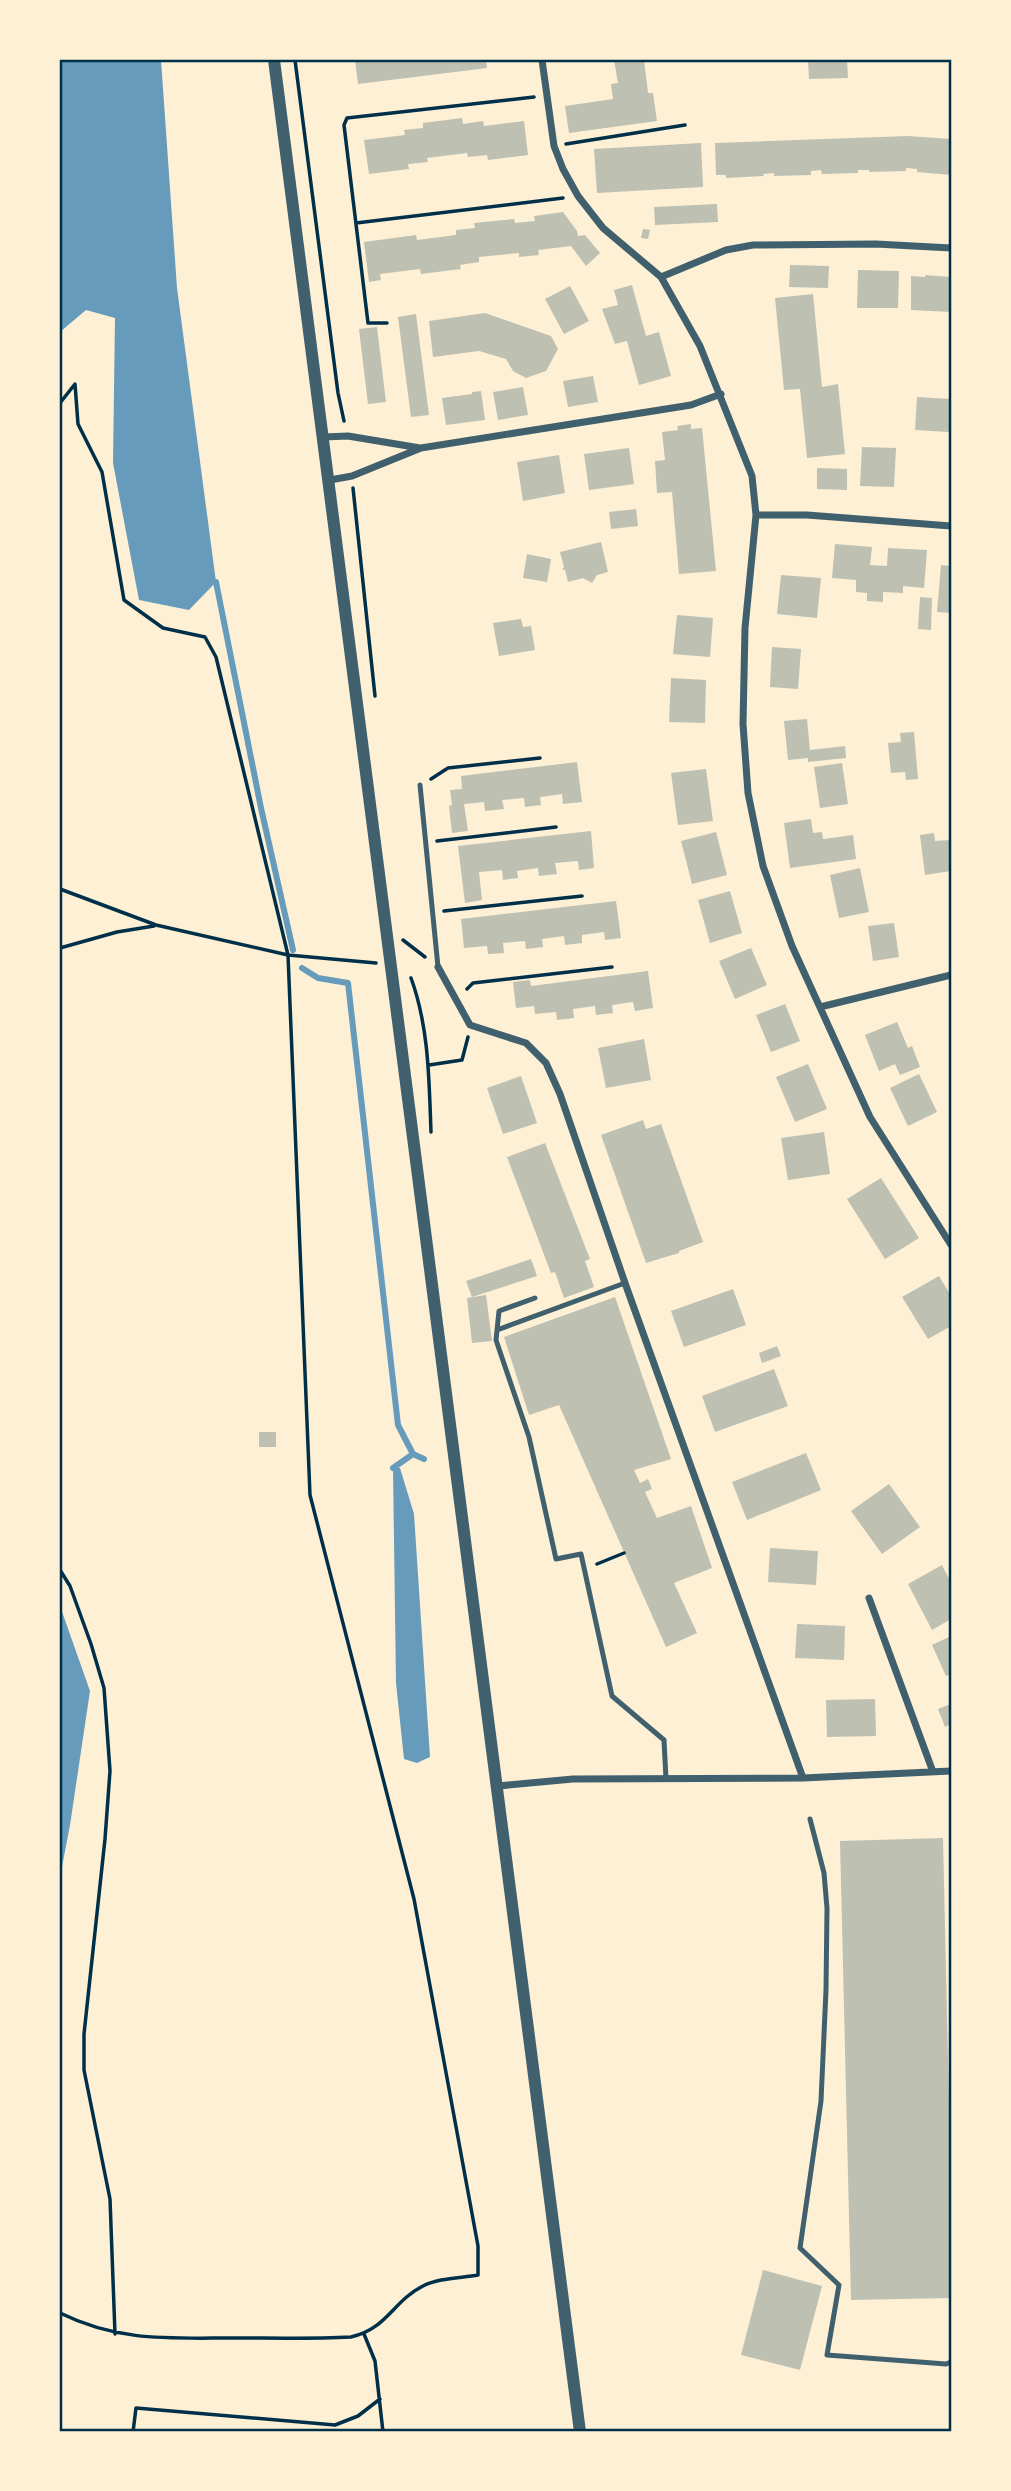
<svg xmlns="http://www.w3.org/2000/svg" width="1011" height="2491" font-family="Quicksand,sans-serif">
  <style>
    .water { fill: #669bbc }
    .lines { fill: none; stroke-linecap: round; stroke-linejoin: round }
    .stream { stroke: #669bbc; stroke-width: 6 }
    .building { fill: #bec0b2 }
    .path { stroke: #003049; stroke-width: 3.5 }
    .service { stroke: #3f606c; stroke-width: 5 }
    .minor { stroke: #3f606c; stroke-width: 7 }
    .tertiary { stroke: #3f606c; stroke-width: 12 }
    .neatline { fill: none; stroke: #003049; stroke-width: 2.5 }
  </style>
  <rect width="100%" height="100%" fill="#fdf0d5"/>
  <path class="water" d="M60 60H161L177 288 216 582 189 610 139 600 113 463 115 318 86 310 60 332Z
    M393 1468H400L414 1514 430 1757 417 1763 404 1759 396 1683Z
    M60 1606 90 1691 70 1825 60 1877Z"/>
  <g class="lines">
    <path class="stream" d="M216 582 261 808 293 950
      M302 968 318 978 348 983 398 1425 413 1454 424 1459
      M393 1468 413 1454"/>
  </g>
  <path class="building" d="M355 60H486L487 68 358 84Z
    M614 60H644L648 93H653L657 121 569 133 565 106 613 99 611 84 618 83Z
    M808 60H847L848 78 809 79Z
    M462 118 463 124 483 121 484 126 524 121 528 155 488 160 487 155 468 157 467 153 427 158 428 162 408 164 409 169 369 174 364 140 405 135 404 130 423 128V123Z
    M908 136 951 139V175L917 172V169L906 168V171L869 172V170H858V173L822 174 821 170 811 171V175L774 176V173L763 174 764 176 726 178V175H716L715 143Z
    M701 143 703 187 597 193 594 149Z
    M717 204 718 222 655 225 654 207Z
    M563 212 577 231 578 236 585 235 600 253 586 266 571 246 538 250 539 255 519 257V253L479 257V262L460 265 461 269 421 274 420 269 380 274 381 280 369 282 364 242 416 235 417 240 456 235V230L475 228 474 223 514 219 515 223 535 221 534 216Z
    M643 229 650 230 648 239 641 238Z
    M790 265 829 266 828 288 789 287Z
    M858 270 899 271 898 308H857Z
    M925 275 951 277V312L911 310V276L925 277Z
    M632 285 646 336 659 332 671 376 639 385 627 341 615 344 602 309 618 305 614 290Z
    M570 286 589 321 564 334 545 299Z
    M813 294 822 387 838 384 845 454 807 458 800 389 784 390 775 298Z
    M485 313 551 336 558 349 546 371 526 378 513 371 506 359 479 351 433 357 429 321Z
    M416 314 429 415 411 417 398 317Z
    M377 327 386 402 368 404 359 329Z
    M593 376 598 402 568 407 563 381Z
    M523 387 528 415 498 420 493 392Z
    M481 391 485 420 446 425 442 398 472 394V392Z
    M917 397 951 399 949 432 915 430Z
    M691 424V429L702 428 716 571 679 574 672 492 657 493 655 461 665 460 662 432 678 430 677 426Z
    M862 447 896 448 894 487 860 486Z
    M629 448 634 484 589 490 584 454Z
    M559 455 565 493 523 501 517 462Z
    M817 468 847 469V490L817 489Z
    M636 509 638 526 611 529 609 512Z
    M601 542 608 572 597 575 592 583 583 578 568 582 565 570 562 569 564 567 560 552Z
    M835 544 872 547 870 565 887 566 888 548 927 550 924 588 903 586V593L883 592V602L867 601V593L856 592V580L832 578Z
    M527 554 551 559 547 582 523 578Z
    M941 565 951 566V613L937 612Z
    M781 575 821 578 817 618 777 614Z
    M920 597 932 598 931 630 918 629Z
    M677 615 713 618 710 657 673 654Z
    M521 619 523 627 531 626 535 650 499 656 493 623Z
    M772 647 801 649 798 689 770 687Z
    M671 678 706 680 705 723 669 722Z
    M807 719 810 750 845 746 846 758 808 762V758L788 760 784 721Z
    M914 732 918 779 906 780 905 772 891 773 888 743 901 742 900 733Z
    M577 762 582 802 563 804 562 794 540 797 541 805 525 807 524 798 502 800 504 809 485 811 484 802 464 804 468 831 452 833 449 806 452 805 450 790 462 789 461 776Z
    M842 763 848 804 820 808 814 767Z
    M706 769 713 821 678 825 671 773Z
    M811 819 813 833 822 832 823 839 853 835 856 859 790 868 784 823Z
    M591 831 594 868 579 870 578 861 555 863 557 874 539 876 538 868 517 871 518 878 503 880 502 870 479 872 482 900 465 903 458 846Z
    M716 832 727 875 692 884 681 841Z
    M934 833 935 841 950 840 951 871 925 875 920 835Z
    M860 868 869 912 839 918 830 875Z
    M730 891 742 933 710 943 698 900Z
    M616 901 621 938 605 940 604 932 582 935V943L565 945 564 936 542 939 543 947 526 949 525 941 503 943 504 953 488 954 487 946 464 948 461 919Z
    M894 923 899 957 873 961 868 926Z
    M751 948 767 985 735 999 719 961Z
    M648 971 653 1008 635 1011 633 1002 612 1005 613 1013 596 1015 595 1006 573 1009 574 1018 557 1020 556 1012 535 1014 534 1006 516 1008 513 982 530 980 531 986Z
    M785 1004 800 1041 771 1052 756 1015Z
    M897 1022 908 1048 912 1046 920 1067 900 1075 895 1064 879 1071 865 1035Z
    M644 1039 651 1080 606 1088 598 1048Z
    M808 1064 827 1109 795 1122 776 1077Z
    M919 1074 937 1112 908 1126 890 1088Z
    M521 1076 537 1123 503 1134 487 1088Z
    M643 1120 646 1129 661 1124 703 1242 679 1251V1253L646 1263 601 1135Z
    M824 1132 830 1174 788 1180 781 1138Z
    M545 1143 590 1259 585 1261 594 1287 564 1298 555 1272 551 1273 507 1157Z
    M881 1178 919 1238 885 1259 847 1199Z
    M531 1259 537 1276 472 1297 466 1281Z
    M939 1276 951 1296V1326L928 1339 902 1297Z
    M733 1289 746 1325 684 1347 671 1311Z
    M486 1295 492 1341 472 1343 467 1298Z
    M615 1297 671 1459 634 1470 640 1483 648 1479 652 1489 645 1492 657 1518 691 1506 712 1568 674 1583 697 1633 666 1647 559 1405 529 1415 504 1337Z
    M777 1346 781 1356 762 1363 759 1353Z
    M774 1369 788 1406 715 1432 702 1396Z
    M259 1432H276V1447H259Z
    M806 1453 821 1490 747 1520 732 1482Z
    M889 1484 920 1527 882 1554 851 1511Z
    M770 1548 818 1551 816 1585 768 1582Z
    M942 1565 951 1583V1619L932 1630 908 1584Z
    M797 1624 845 1626 844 1660 795 1658Z
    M951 1636V1674L946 1676 932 1645Z
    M875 1699 876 1736 827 1737 826 1700Z
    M951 1704V1724L945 1727 938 1709Z
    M943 1838 951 2193V2298L851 2300 840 1841Z
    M763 2270 822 2286 800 2370 741 2355Z"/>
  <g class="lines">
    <path class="path" d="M295 60 338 393 344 421
      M566 144 685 125
      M356 223 563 198
      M387 323H368L344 125 347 118 534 97
      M60 403 75 384 78 424 102 472 124 600 163 628 205 637 216 657 288 955 310 1495 414 1899 478 2246V2275C461 2278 438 2278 423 2286 393 2301 387 2329 351 2337 312 2339 272 2338 233 2338 169 2338 119 2342 60 2313
      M353 488 375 696
      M431 779 448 768 540 758
      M437 841 556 827
      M60 889 156 925 288 955 376 963
      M444 911 582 896
      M403 940 425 957
      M60 948 117 932 154 926
      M411 978C429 1027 429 1080 431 1132
      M467 989 473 983 612 967
      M429 1065 462 1060 468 1037
      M597 1564 624 1553
      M60 1570 70 1586 91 1644 104 1688 110 1771 105 1839 84 2034V2070L110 2199 115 2334
      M364 2334 375 2361 383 2432
      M133 2432 136 2408 335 2425 358 2416 380 2399"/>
    <path class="service" d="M420 785 438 967
      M535 1298 499 1311 496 1340 529 1437 556 1559 581 1554 612 1696 664 1740 666 1779
      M497 1330 625 1283
      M810 1819 824 1873 827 1908 826 1990 821 2101 800 2248 839 2285 827 2355 946 2364 951 2362"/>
    <path class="minor" d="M542 60 554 146 563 169 578 196 603 228 661 277 700 346 752 476 756 515 745 628 743 724 748 793 763 866 792 946 870 1117 951 1245
      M661 277 726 250 753 245 876 244 951 248
      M324 437 348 436 420 448
      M330 480 352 476 421 448 691 405 721 394
      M756 515H807L951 526
      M438 967 470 1025 526 1043 546 1063 560 1094 625 1283 803 1778
      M820 1007 951 975
      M869 1598 933 1772
      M498 1786 573 1779 803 1778 951 1771"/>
    <path class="tertiary" d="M274 60 580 2432"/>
  </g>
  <rect width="1011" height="2491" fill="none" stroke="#fdf0d5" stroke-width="122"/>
  <rect x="61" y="61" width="889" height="2369" class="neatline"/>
</svg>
